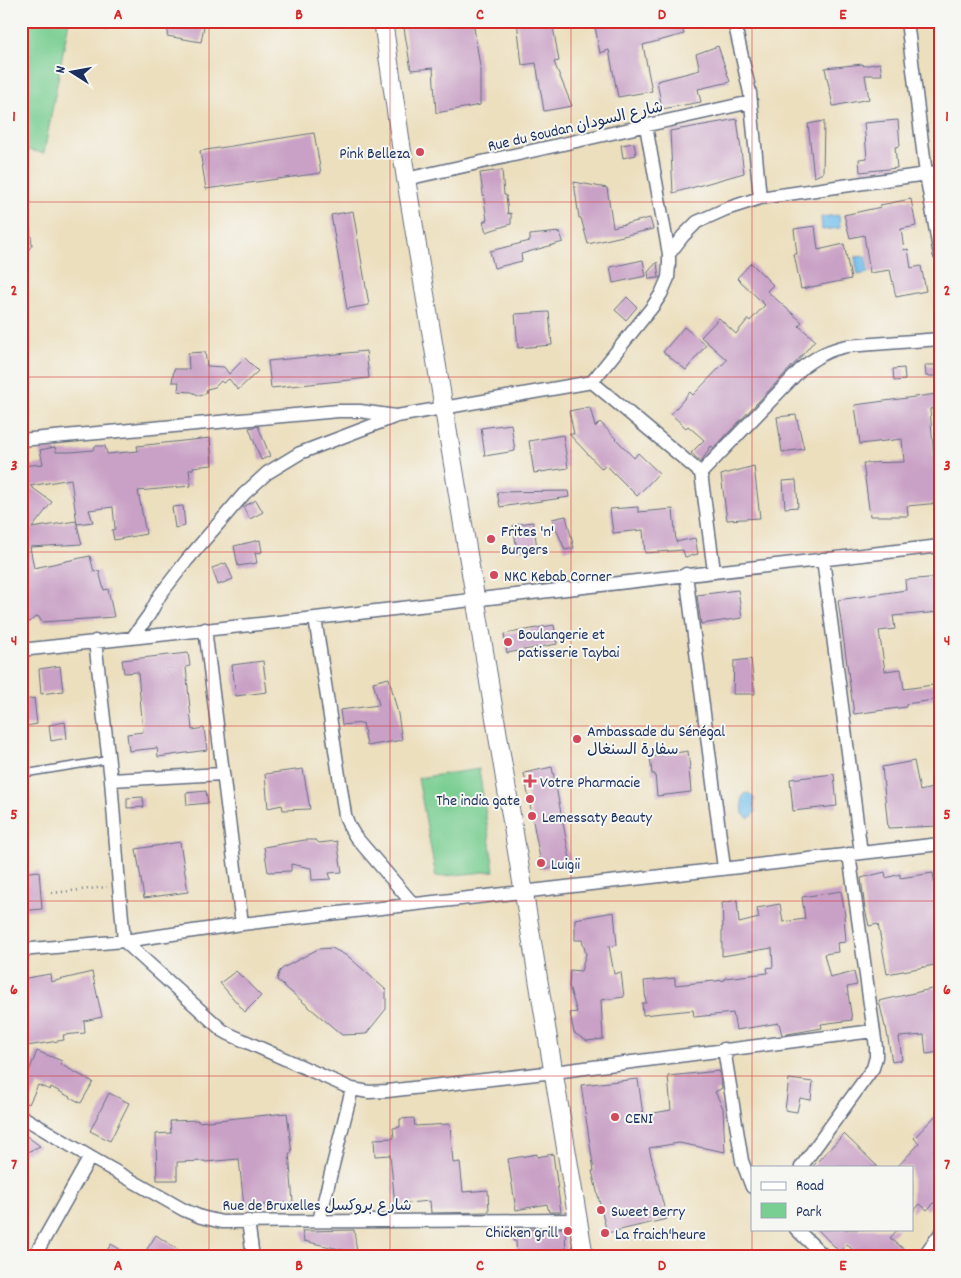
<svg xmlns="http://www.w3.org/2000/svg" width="961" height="1278" font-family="Dekko,'Playpen Sans Arabic',sans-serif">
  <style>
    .green { fill: #79ce92; stroke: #4a7e78 }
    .water { fill: #72bfec; stroke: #4677a5 }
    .building { fill: #c9a1c6 }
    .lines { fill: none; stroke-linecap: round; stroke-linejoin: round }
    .service-casing { stroke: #646d80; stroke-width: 9 }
    .minor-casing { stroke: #646d80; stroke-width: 15 }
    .secondary-casing { stroke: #646d80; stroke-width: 20 }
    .path { stroke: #646d80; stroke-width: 2.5; stroke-dasharray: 1 4; stroke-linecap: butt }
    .service { stroke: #fff; stroke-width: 6 }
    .minor { stroke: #fff; stroke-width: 12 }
    .secondary { stroke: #fff; stroke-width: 18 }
    .grid { fill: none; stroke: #d62828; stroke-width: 1; stroke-opacity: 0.55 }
    .poi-dot { fill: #d1495b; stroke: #f6f6f2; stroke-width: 2 }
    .labels { text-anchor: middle; stroke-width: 4; stroke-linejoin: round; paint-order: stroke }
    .street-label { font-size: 16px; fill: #1b2f5e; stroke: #f6f6f2 }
    .poi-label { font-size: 16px; fill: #1b2f5e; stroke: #f6f6f2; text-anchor: start }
    .neatline { fill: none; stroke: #d62828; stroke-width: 2 }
    .grid-label { font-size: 16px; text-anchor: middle; font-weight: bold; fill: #d62828 }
  </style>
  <rect width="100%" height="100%" fill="#f6f6f2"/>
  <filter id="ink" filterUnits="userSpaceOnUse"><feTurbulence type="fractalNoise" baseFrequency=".02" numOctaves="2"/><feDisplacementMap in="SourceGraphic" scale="10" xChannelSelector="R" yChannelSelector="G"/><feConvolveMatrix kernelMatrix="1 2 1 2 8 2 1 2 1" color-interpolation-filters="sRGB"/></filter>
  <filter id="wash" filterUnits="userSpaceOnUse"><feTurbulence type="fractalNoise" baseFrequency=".0096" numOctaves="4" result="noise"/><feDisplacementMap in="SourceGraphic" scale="20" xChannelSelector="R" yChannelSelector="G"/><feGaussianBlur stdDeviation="1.12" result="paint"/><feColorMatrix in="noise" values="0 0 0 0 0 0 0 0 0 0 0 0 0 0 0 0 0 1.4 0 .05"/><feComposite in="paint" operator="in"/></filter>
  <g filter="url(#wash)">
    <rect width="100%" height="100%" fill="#ecdfbe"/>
    <path class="green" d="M21 21H69L44 153 21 149Z
      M479 769 494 871 436 877 418 778Z"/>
    <path class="water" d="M839 215 840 228 822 230 821 217Z
      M866 256 868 273 858 275 855 257Z
      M748 793 754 798 755 813 751 817 748 818 743 814 742 798 745 794Z"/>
    <g id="blocks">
      <path class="building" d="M170 21H205L201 42 167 36Z
        M456 21H473L480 66V105L436 113 433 68 411 70 404 28Z
        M517 21H552L559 61 554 62 572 106 544 111 536 63 522 65Z
        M594 21H679L684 34 643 45 652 91 618 97 609 50 600 53Z
        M718 46 730 82 698 89 701 102 662 109 657 81 700 70 696 54Z
        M880 63 882 75H865L869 99 833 106 825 68 863 64V66Z
        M737 119 744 173 673 193 670 131Z
        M898 120 900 146 895 147 897 168 860 172 859 159 867 158 864 123Z
        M824 121 823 173 814 177 808 124Z
        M314 133 321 173 206 189 200 151Z
        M634 143 636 155 623 158 621 145Z
        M502 170 504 195H506L508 214 511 213V224L486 232 483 222 487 220 480 173Z
        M574 182 607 188 613 227 650 218 653 229 588 244 581 218H579Z
        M911 199 916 226 901 229 904 250 908 249 911 268 921 266 926 291 896 297 890 270 870 273 864 235 850 238 844 215 881 207 880 205Z
        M353 211 369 305 347 309 331 215Z
        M21 213H28L32 245 27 252 21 245Z
        M815 226 818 250 844 244 851 279 801 289 794 254H797L794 229Z
        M560 232 563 242 521 254 522 261 494 268 490 251 530 241V235Z
        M643 260 646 276 613 283 610 267Z
        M657 262 659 278 649 279 648 272Z
        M751 263 773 285 767 291 802 322 799 326 815 340 798 360 714 448 711 446 701 462 691 453 704 440 688 426 686 428 671 414 690 392 693 395 727 360 701 337 719 318 736 334 748 319 750 321 765 305 737 278Z
        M627 297 637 307 626 320 615 310Z
        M549 312 552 345 518 348 515 314Z
        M684 327 706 345 686 370 663 352Z
        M366 351 369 378 271 388 268 361Z
        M205 352 207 366 224 367 229 374 245 358 258 371 238 390 229 379 223 383 221 381 215 387 207 389 206 393 200 396 192 392 178 391 179 382H172L174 369H189L188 353Z
        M925 365H937V376H926Z
        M904 368 905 380 894 381 893 369Z
        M937 394 939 408 930 409 934 459H940V503L907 506 908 516H870L863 463 904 462 902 439 860 444 855 405Z
        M590 407 595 427 600 422 634 458 638 453 659 473 637 496 606 465 602 469 569 434H574L569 411Z
        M796 415 804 449 782 452 777 417Z
        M511 424 515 451 485 456 481 428Z
        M258 426 270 456 261 460 249 428Z
        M563 435 568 468 534 473 529 441Z
        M210 438 212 465 193 467V469L189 470 191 486 138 491 146 534 114 540 112 530 115 529 113 507 89 510 93 522 77 524 71 479 30 486 52 502 32 528 76 521 82 544 30 547 34 568 90 556 94 572 99 571 104 590 108 589 114 617 42 622 38 616 24 625 21 614V466L43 464 40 450 55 447 56 452H71L93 450 95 446H105L107 454 138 451 137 446Z
        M754 466 760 518 727 520 721 475Z
        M796 480 798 507 785 508 783 481Z
        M568 491 569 497 500 507 497 492Z
        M256 500 263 512 250 519 243 507Z
        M183 506 185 526 175 528 172 507Z
        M638 507V512L673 509 676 542 695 538 698 554 685 557 683 550 645 553 643 530 613 533 610 509Z
        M566 516 574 548 565 550 552 519Z
        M533 522 537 547 517 550 513 525Z
        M260 540 262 552 255 553 257 563 238 566 234 546Z
        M226 563 233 579 218 585 212 568Z
        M940 577V612L893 616 895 629 879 631 885 671 901 669 904 689 940 684V699L906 704V707L854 714 838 600 906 590 905 580Z
        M738 590 742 618 701 624 697 595Z
        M554 625 557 644 507 653 504 634Z
        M188 653 190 666 186 667 192 730 204 728 207 750 158 757 157 748 129 751 127 734 143 732 138 672 124 673 122 660Z
        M751 659 755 694H733L734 661Z
        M263 661 267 692 236 696 232 665Z
        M60 666 63 691 41 694 39 669Z
        M389 678 398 714 402 740 367 746 363 723 342 725 340 710 379 705 373 682Z
        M34 698 37 724 21 727V701Z
        M65 722 67 738 51 741 49 725Z
        M688 751 690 769H689L691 792 657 796 655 774H652L650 757Z
        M914 761 920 791 940 786V826L888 828 882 767Z
        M552 767 571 864 542 869 524 773Z
        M303 769 310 809 283 810 282 805 268 808 265 774Z
        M834 774 837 806 793 811 790 779Z
        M206 791 208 803 187 805 186 793Z
        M143 797 144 807 127 808V798Z
        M305 840H316L319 843 337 841 342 872 329 873 331 879 312 880 311 868 291 864V871L268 872 264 847Z
        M180 842 188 892 144 898 136 849Z
        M39 871 42 909 21 911V873Z
        M885 872 886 878 900 874V878L933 873 939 916 936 917 940 934V964L887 974 878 924 869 926 865 909 861 878Z
        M841 891 845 915 844 916 846 942 837 943 838 952 824 954 830 978 854 972 857 985 847 987 852 1020 821 1024 822 1028 782 1035 779 1023 736 1030 733 1013 694 1017 693 1010 643 1015 642 1003H646L644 981 675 978V985L725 980V978L768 973 767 968 773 967 772 948 722 956V927H723L722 903 737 900 739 923 759 918 757 908 780 904 783 922 805 919 802 897Z
        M614 912 617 945 609 946 614 974 621 972 624 997 601 1000 603 1039 587 1041 574 1033 570 1013 577 1012 569 986 570 970 581 971 586 954 582 940H575V919Z
        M332 948 349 957 386 990V1009L366 1034 342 1035 277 980 279 972 283 968 318 949Z
        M236 971 261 996 245 1012 220 983Z
        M92 972 102 1017 84 1021 85 1033 63 1035 64 1040 21 1047V979L50 974 51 982Z
        M940 987V1052L926 1054 924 1035 899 1037 902 1060 892 1062 886 1027H885L879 1001Z
        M37 1051 62 1061 60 1064 93 1082 81 1103 51 1087 50 1090 38 1085 29 1104 21 1101V1083L24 1084Z
        M719 1071 722 1088 715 1092 723 1108 725 1152 679 1143 649 1148 667 1219 607 1233 592 1171H594L581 1085 638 1079 643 1115 671 1110 668 1076Z
        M789 1079 813 1082 811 1100 800 1098 797 1112 785 1110Z
        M109 1093 129 1103 110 1141 90 1131Z
        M940 1111V1197L927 1210 920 1204 912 1213V1167H897L919 1144 914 1138Z
        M287 1113 292 1153H289L293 1202 244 1207 239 1159 205 1162V1161L177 1162V1180H157L156 1134 171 1133 170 1121 198 1120V1122Z
        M414 1118 415 1126 450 1124 453 1163 460 1162 463 1192 488 1190 489 1212 431 1213 430 1201 395 1204 390 1155 375 1156 374 1139 394 1138 393 1128 400 1127V1119Z
        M21 1132 40 1146 21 1155Z
        M844 1134 878 1167H812Z
        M537 1154V1157L553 1154 561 1212H549L547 1204 516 1210 508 1159Z
        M549 1228H565L566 1256 517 1257 516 1241H513V1231Z
        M817 1229H898L890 1238 905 1250 900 1257H861L846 1244 841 1253Z
        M354 1230 357 1253 304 1241 302 1231Z
        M156 1235 189 1257H142Z
        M111 1244 133 1257H103Z"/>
    </g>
  </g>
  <g filter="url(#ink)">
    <use href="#blocks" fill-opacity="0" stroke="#646d80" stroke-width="1"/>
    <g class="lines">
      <defs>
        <path id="service" d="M106 26 111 21
          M21 774 108 760"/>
        <path id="minor" d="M734 21 750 93 760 198
          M907 21 926 174 940 255
          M406 179 751 102
          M669 254 683 236 697 222 726 209 760 198 926 174 940 171
          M592 382 701 473 714 571
          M21 440 338 411H360L395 416
          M701 473 804 366C820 355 828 350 847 346L940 339
          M823 559 861 853
          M686 574 724 868
          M315 618 345 815 349 826 355 836 413 904
          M205 629 242 924
          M133 637 149 615 160 595 187 560 244 494 267 473 300 453 397 416 592 382 653 306 661 294 668 278 669 264V254L646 126
          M95 641 111 780 119 885 124 941 222 1030 229 1034 352 1089 369 1092 387 1091 554 1072 873 1031
          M21 650 315 618 940 546
          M111 780 222 774
          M21 950 124 941 242 924 940 844
          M724 1049 742 1161 752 1187
          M21 1116 90 1157 184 1210 201 1217 222 1222 579 1220
          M801 1167 873 1068 876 1057V1047L849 854
          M248 1221 253 1257
          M319 1221 352 1089
          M796 1229 825 1257
          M34 1257 90 1157
          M923 1257 940 1234"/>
        <path id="secondary" d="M383 21 406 179 584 1257"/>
      </defs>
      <use href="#service" class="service-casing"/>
      <use href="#minor" class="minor-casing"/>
      <use href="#secondary" class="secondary-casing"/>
      <path class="path" d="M52 893 107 887"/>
      <use href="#service" class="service"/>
      <use href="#minor" class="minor"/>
      <use href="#secondary" class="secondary"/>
    </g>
  </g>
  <path class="grid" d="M209 21V1257M390 21V1257M571 21V1257M752 21V1167M21 202H940M21 377H940M21 552H940M21 726H940M21 901H940M21 1076H940M752 1229V1257"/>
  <g class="poi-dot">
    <circle cx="420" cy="152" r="5"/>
    <circle cx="491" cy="539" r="5"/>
    <circle cx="494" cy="575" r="5"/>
    <circle cx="508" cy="642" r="5"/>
    <circle cx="577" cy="739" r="5"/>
    <path d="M527.5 773.5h5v5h5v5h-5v5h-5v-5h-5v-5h5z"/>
    <circle cx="530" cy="799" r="5"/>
    <circle cx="532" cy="816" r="5"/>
    <circle cx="541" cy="863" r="5"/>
    <circle cx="615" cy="1117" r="5"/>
    <circle cx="601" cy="1210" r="5"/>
    <circle cx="568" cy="1231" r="5"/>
    <circle cx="605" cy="1233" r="5"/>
  </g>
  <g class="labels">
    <g class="street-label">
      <text transform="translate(575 125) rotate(-13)" y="6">Rue du Soudan شارع السودان</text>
      <text x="317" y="1210">Rue de Bruxelles شارع بروكسل</text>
    </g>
    <g class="poi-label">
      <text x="410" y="158" text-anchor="end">Pink Belleza</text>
      <text x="501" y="536">Frites 'n'<tspan x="501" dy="18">Burgers</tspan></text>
      <text x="504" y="581">NKC Kebab Corner</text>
      <text x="518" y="639">Boulangerie et<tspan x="518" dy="18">patisserie Taybai</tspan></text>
      <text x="587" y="736">Ambassade du Sénégal<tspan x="587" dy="18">سفارة السنغال</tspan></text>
      <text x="540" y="787">Votre Pharmacie</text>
      <text x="520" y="805" text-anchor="end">The india gate</text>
      <text x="542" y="822">Lemessaty Beauty</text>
      <text x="551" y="869">Luigii</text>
      <text x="625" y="1123">CENI</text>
      <text x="611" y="1216">Sweet Berry</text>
      <text x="558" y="1237" text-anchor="end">Chicken grill</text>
      <text x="615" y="1239">La fraich'heure</text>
    </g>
  </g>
  <rect width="961" height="1278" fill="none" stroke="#f6f6f2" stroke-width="55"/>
  <rect x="751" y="1166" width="162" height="65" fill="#f6f6f2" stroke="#9ea6b7"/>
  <rect x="761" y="1182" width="25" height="8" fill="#ffffff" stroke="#9ea6b7"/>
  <text x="796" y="1190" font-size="15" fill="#1b2f5e">Road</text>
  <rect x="761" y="1203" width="25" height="15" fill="#79ce92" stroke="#9ea6b7"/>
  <text x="796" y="1216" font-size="15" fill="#1b2f5e">Park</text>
  <g transform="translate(72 72) rotate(281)" stroke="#f6f6f2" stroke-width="4" paint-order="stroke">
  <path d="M0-4L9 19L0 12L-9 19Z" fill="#1b2f5e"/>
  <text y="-8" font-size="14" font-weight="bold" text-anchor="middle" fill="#1b2f5e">N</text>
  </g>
  <rect x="28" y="28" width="906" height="1222" class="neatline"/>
  <g class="grid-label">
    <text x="118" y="19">A</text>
    <text x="299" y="19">B</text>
    <text x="480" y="19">C</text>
    <text x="662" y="19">D</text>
    <text x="843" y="19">E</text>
    <text x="14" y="121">1</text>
    <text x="947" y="121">1</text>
    <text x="14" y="295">2</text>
    <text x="947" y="295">2</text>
    <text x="14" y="470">3</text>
    <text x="947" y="470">3</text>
    <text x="14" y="645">4</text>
    <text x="947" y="645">4</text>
    <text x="14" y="819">5</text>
    <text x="947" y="819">5</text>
    <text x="14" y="994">6</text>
    <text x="947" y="994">6</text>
    <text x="14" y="1169">7</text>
    <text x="947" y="1169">7</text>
    <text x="118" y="1270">A</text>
    <text x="299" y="1270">B</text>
    <text x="480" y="1270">C</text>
    <text x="662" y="1270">D</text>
    <text x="843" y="1270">E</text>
  </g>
</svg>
